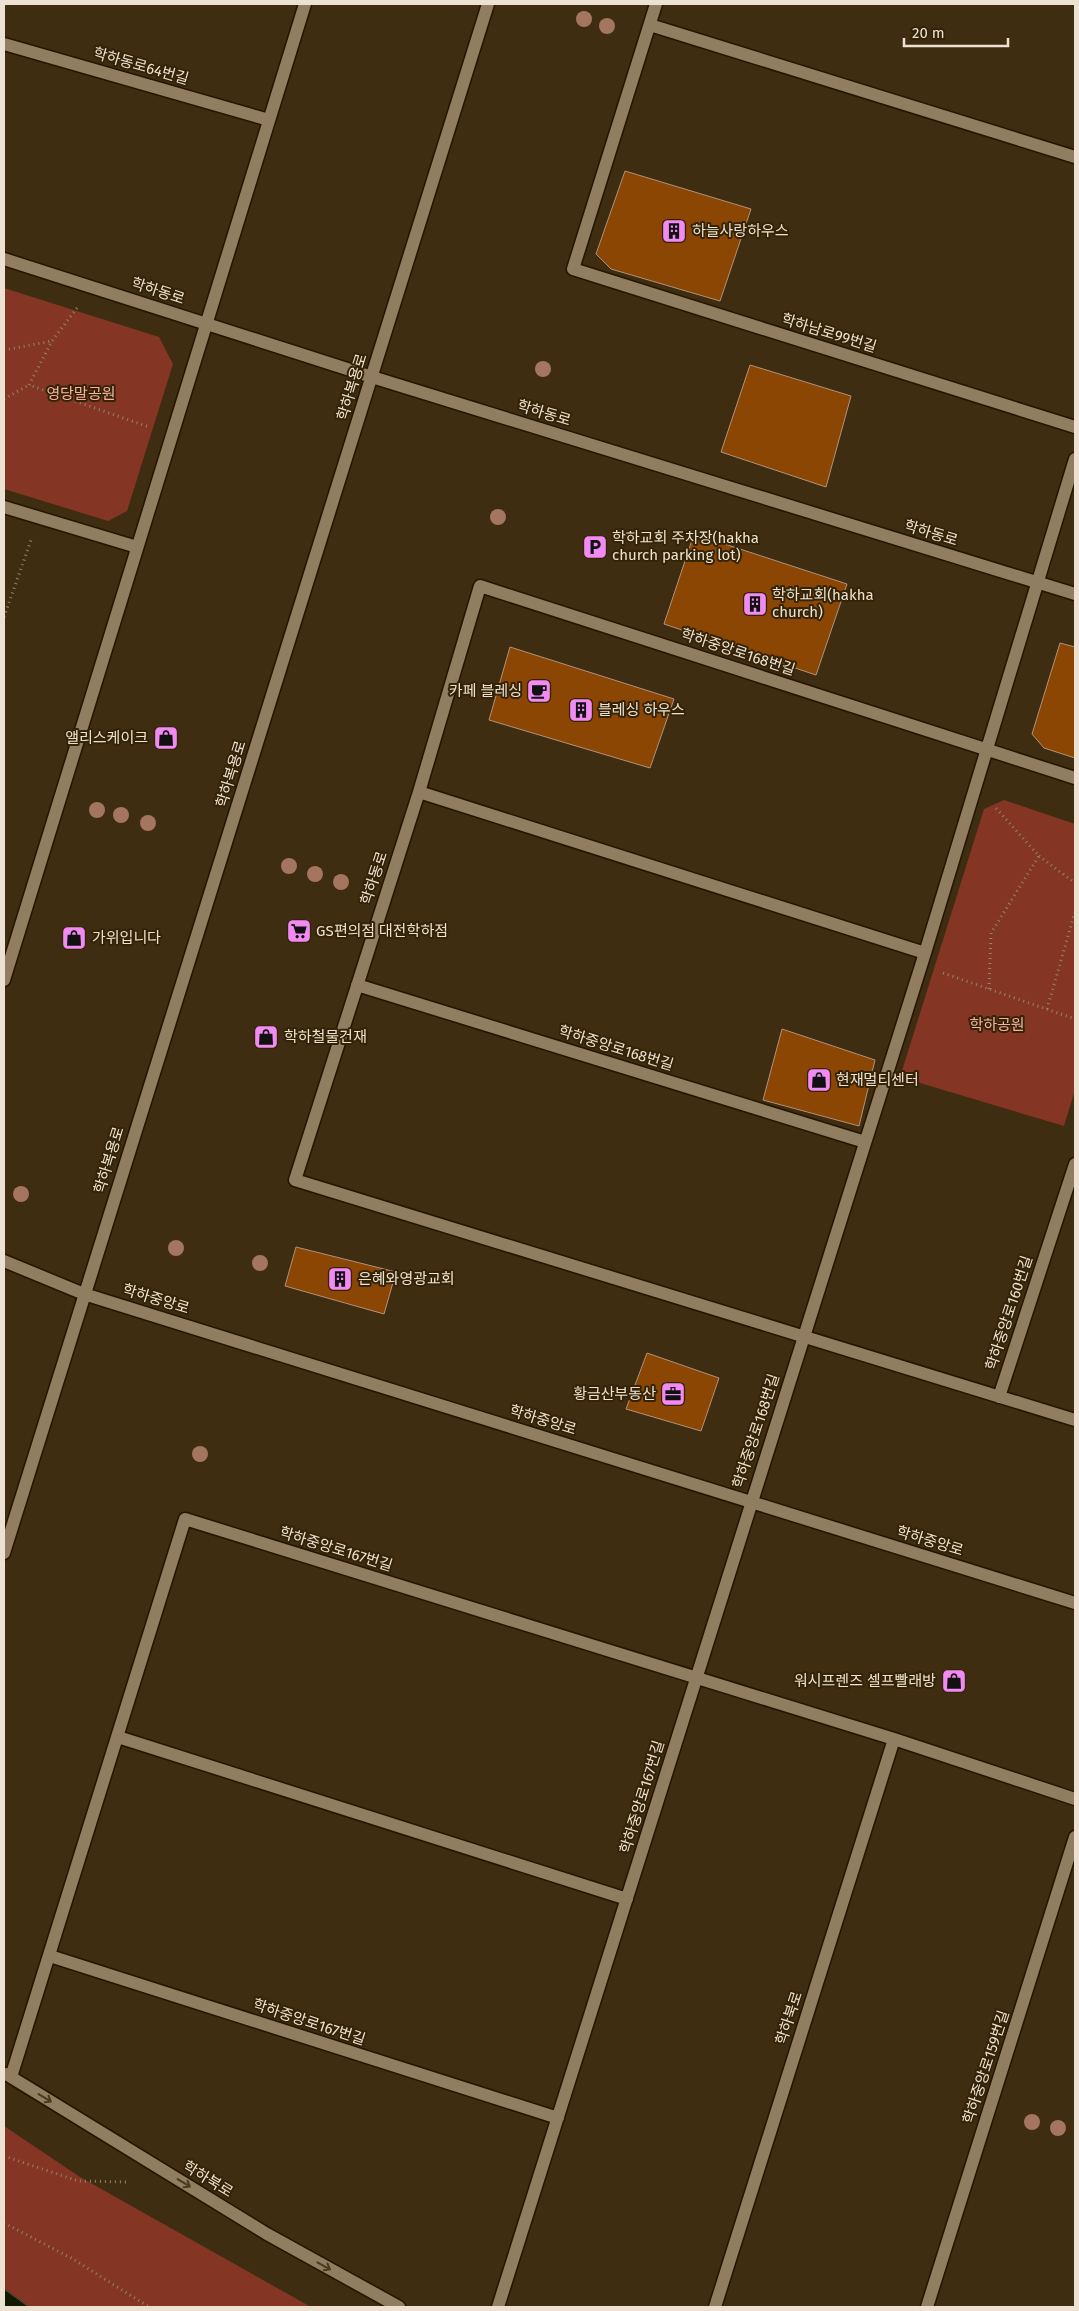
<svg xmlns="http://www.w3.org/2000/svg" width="1079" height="2311" font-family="'Fira Sans','Noto Sans KR',sans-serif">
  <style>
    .green { fill: #843524 }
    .water { fill: #131901; stroke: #545540 }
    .building { fill: #8a4602; stroke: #b1927c }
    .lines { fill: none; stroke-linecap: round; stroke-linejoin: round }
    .minor-casing { stroke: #251500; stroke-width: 15 }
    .path { stroke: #92846d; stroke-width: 3; stroke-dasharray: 1 4; stroke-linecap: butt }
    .minor { stroke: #917d60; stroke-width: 12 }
    .tree { fill: #a47660 }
    .oneway { stroke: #4b3a1c }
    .labels { text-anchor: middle; stroke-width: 4; stroke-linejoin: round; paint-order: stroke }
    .street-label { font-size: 15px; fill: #ede2d2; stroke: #342306 }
    .poi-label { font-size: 15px; fill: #ede2d2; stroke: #342306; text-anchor: start }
    .park-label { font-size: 15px; fill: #f8b1a1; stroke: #342306 }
  </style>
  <rect width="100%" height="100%" fill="#3e2d11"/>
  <path class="green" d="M4 288 159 337 173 364 127 511 108 521 4 489Z
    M1004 800 1075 824V1090L1064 1126 900 1077 984 809Z
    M4 2126 80 2177 311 2307H30L4 2288Z"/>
  <path class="water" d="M4 2289 29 2307H4Z"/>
  <path class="building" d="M625 171 751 209 720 301 611 269 596 254Z
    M750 365 851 396 826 487 721 452Z
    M694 534 847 584 816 675 664 624Z
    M1060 643 1075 647V758L1044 748 1032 734Z
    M510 647 674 699 650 768 489 720Z
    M782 1029 875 1060 859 1126 763 1100Z
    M296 1247 396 1272 384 1314 285 1286Z
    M647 1353 719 1378 701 1431 626 1409Z"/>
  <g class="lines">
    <defs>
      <path id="minor" d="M656 4 573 269 1075 427
        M650 25 1075 157
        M4 44 269 120
        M4 259 372 377 1075 594
        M4 507 137 547
        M1075 778 480 586 419 792 295 1180 1075 1420
        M419 792 925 953
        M4 980 305 4
        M357 985 865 1142
        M4 1261 84 1294 1075 1603
        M999 1397 1075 1164
        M4 1553 488 4
        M118 1737 627 1899
        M50 1956 558 2118
        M6 2074 267 2234 399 2307
        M11 2077 185 1519 894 1739 1075 1799
        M498 2307 925 953 1075 459
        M715 2307 894 1739
        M927 2307 1075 1837"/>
    </defs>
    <use href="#minor" class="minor-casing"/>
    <path class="path" d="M77 308 52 341 29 385 149 427
      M4 350 52 341
      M4 399 29 385
      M4 617 31 540
      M1039 856 1075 883
      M943 973 1075 1019
      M989 989 991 933 1039 856 995 807
      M1047 1009 1075 912
      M4 2156 78 2181 126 2182
      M4 2223 73 2259 149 2307"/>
    <use href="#minor" class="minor"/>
  </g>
  <g class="tree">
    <circle cx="584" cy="19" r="8"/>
    <circle cx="607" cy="26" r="8"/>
    <circle cx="543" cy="369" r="8"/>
    <circle cx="498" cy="517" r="8"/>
    <circle cx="97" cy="810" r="8"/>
    <circle cx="121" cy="815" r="8"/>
    <circle cx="148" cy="823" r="8"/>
    <circle cx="289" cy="866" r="8"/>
    <circle cx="315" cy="874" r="8"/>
    <circle cx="341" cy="882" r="8"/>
    <circle cx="21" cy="1194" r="8"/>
    <circle cx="176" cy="1248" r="8"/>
    <circle cx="260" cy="1263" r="8"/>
    <circle cx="200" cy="1454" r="8"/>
    <circle cx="1032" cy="2122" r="8"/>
    <circle cx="1058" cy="2128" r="8"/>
  </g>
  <defs><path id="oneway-shaft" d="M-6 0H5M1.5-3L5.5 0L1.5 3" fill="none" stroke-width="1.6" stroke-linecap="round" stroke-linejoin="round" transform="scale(1.25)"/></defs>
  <g class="oneway">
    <use href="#oneway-shaft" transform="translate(45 2098) rotate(31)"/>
    <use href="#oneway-shaft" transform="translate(184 2183) rotate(31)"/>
    <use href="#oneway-shaft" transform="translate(324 2266) rotate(29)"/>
  </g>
  <defs>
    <symbol id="building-square" viewBox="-11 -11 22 22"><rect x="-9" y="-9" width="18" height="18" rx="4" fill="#f28af3" stroke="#342306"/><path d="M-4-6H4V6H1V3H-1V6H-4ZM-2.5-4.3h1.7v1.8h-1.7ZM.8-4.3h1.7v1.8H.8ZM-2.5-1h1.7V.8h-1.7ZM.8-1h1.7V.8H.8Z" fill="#111"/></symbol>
    <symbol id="parking-square" viewBox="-11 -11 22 22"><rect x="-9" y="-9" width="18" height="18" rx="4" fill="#f28af3" stroke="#342306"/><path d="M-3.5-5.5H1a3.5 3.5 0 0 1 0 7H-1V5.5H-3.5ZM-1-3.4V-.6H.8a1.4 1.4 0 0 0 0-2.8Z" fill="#111"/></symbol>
    <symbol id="cafe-square" viewBox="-11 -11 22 22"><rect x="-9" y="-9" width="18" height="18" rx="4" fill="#f28af3" stroke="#342306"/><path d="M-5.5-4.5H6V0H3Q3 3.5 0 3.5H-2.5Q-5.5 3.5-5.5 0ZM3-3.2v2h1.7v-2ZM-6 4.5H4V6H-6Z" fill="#111"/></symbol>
    <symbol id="shop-square" viewBox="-11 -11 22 22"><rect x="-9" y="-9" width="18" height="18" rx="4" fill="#f28af3" stroke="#342306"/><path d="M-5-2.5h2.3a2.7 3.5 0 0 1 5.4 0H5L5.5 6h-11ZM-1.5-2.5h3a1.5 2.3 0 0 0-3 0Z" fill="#111"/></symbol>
    <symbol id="supermarket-square" viewBox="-11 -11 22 22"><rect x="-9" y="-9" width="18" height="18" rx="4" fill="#f28af3" stroke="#342306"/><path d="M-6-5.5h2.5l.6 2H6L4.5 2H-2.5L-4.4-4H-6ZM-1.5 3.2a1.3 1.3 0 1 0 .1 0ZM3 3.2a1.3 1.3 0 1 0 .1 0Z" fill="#111"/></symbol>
    <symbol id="office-square" viewBox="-11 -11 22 22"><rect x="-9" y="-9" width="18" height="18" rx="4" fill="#f28af3" stroke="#342306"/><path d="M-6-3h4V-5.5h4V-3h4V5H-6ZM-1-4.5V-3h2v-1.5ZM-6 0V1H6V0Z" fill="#111"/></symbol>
  </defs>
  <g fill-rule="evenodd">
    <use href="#building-square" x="660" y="217" width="28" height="28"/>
    <use href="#parking-square" x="581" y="533" width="28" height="28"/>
    <use href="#building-square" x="741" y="590" width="28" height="28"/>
    <use href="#cafe-square" x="525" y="677" width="28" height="28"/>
    <use href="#building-square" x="567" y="696" width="28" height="28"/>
    <use href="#shop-square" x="152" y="724" width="28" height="28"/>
    <use href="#supermarket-square" x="285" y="917" width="28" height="28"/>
    <use href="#shop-square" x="60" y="924" width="28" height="28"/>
    <use href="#shop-square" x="252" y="1023" width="28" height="28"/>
    <use href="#shop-square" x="805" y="1066" width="28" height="28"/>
    <use href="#building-square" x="326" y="1265" width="28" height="28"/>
    <use href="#office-square" x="659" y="1380" width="28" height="28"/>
    <use href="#shop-square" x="940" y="1667" width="28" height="28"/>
  </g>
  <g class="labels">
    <g class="street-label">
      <text transform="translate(141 66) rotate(16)" y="5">학하동로64번길</text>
      <text transform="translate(158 291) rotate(18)" y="5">학하동로</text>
      <text transform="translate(829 333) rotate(17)" y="5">학하남로99번길</text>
      <text transform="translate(352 387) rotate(-73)" y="5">학하복용로</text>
      <text transform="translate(544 413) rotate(17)" y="5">학하동로</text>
      <text transform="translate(931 533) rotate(17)" y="5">학하동로</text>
      <text transform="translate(738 652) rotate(18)" y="5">학하중앙로168번길</text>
      <text transform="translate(231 774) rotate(-73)" y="5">학하복용로</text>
      <text transform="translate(374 878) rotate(-72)" y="5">학하동로</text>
      <text transform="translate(616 1048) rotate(17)" y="5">학하중앙로168번길</text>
      <text transform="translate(109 1160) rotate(-73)" y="5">학하복용로</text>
      <text transform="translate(156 1299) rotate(17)" y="5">학하중앙로</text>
      <text transform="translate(1009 1313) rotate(-72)" y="5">학하중앙로160번길</text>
      <text transform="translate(543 1420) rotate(17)" y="5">학하중앙로</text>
      <text transform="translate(756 1431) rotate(-72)" y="5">학하중앙로168번길</text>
      <text transform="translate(930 1541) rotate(17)" y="5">학하중앙로</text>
      <text transform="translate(336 1549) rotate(17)" y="5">학하중앙로167번길</text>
      <text transform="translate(642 1797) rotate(-73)" y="5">학하중앙로167번길</text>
      <text transform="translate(789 2018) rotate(-72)" y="5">학하북로</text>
      <text transform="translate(309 2022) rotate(18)" y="5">학하중앙로167번길</text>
      <text transform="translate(986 2067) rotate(-72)" y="5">학하중앙로159번길</text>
      <text transform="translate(208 2179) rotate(31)" y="5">학하북로</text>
    </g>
    <g class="poi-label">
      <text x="692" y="236">하늘사랑하우스</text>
      <text x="612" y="543">학하교회 주차장(hakha<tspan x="612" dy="17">church parking lot)</tspan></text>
      <text x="772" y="600">학하교회(hakha<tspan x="772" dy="17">church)</tspan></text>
      <text x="522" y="696" text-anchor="end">카페 블레싱</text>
      <text x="598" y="715">블레싱 하우스</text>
      <text x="148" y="743" text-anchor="end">앨리스케이크</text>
      <text x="316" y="936">GS편의점 대전학하점</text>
      <text x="92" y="943">가위입니다</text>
      <text x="284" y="1042">학하철물건재</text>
      <text x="836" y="1085">현재멀티센터</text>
      <text x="358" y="1284">은혜와영광교회</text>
      <text x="656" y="1399" text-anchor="end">황금산부동산</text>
      <text x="936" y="1686" text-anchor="end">워시프렌즈 셀프빨래방</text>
    </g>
    <g class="park-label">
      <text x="81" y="399">영당말공원</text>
      <text x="997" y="1030">학하공원</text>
    </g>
  </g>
  <rect width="1079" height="2311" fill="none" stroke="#ede2d2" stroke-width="10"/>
  <path d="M904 38v8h104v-8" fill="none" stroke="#ede2d2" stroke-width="2.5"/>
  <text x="912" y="38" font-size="15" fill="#ede2d2" stroke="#342306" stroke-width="4" paint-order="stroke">20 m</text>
</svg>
